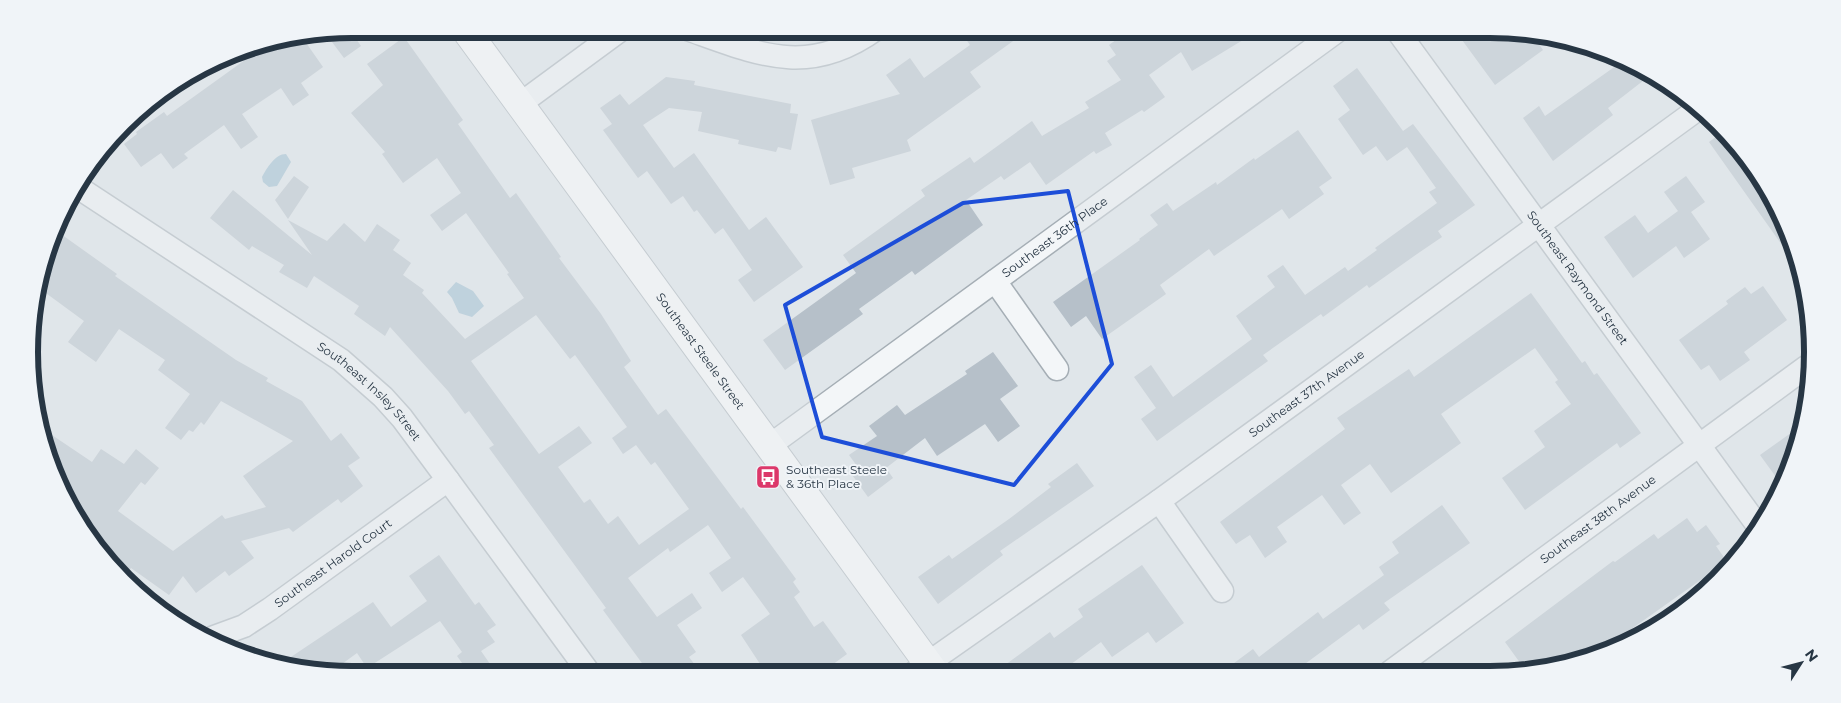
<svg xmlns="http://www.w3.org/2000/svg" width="1841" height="703" font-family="Montserrat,sans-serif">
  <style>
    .water { fill: #97bace }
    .building { fill: #b6c0c9; fill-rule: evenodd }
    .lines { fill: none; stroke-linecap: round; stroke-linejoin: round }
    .street-casing { stroke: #a5aeb5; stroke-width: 25 }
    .secondary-casing { stroke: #a5aeb5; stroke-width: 30 }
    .street { stroke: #f3f6f8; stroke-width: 22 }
    .secondary { stroke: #fff; stroke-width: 28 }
    .marked { fill: none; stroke: #1d4ed8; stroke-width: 4; stroke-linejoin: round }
    .labels { text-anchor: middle; stroke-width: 4; stroke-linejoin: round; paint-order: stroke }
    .street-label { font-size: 12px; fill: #273644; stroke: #f0f4f8 }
    .poi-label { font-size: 12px; fill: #273644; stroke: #f0f4f8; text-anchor: start }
    .rim { fill: none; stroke: #273644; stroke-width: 6 }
  </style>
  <rect width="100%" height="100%" fill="#e0e6ea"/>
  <path class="water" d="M286 154 291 162 277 186 269 187 263 182 262 177C267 168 275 154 286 154Z
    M456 282 473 291 484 306 472 317 459 313 452 298 447 292Z"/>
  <path class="building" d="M349 29 361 46 344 58 332 42Z
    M959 29H1030L970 72 981 87 907 140 911 151 852 168 855 178 830 185 811 120 900 94 886 75 910 58 924 78 970 45Z
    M1152 29H1157L1166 41 1185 29H1261L1192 71 1181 52 1149 75 1165 97 1144 112 1142 110 1105 133 1112 145 1096 154 1094 151 1046 185 1030 162 1004 180 1001 176 966 200 983 225 915 275 912 271 859 309 863 314 785 370 763 340 856 273 843 255 925 196 921 190 970 157 974 163 1032 121 1042 136 1089 108 1085 102 1121 80 1107 61 1116 55 1109 45 1128 31 1135 41Z
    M1454 29H1490L1532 34 1543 50 1495 85Z
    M302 37 323 67 301 83 309 95 293 106 281 88 242 114 258 137 241 149 224 125 184 154 188 158 173 169 161 153 141 167 124 144 137 134 136 132 164 112 167 116 270 42Z
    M404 37 463 120 458 124 510 198 516 193 561 257 559 258 601 314 631 361 624 367 658 415 666 409 741 509 743 507 796 579 793 582 800 592 794 597 814 627 823 621 847 654 821 673H815L809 665 802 669 799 664 787 673H766L741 635 770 614 743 577 722 592 709 573 731 558 708 525 670 552 668 548 628 578 657 617 692 593 702 608 677 625 696 652 689 657 701 673 650 674 603 610 606 608 489 448 494 445 469 411 465 414 448 391 390 327 385 336 354 314 359 306 314 276 307 288 279 272 284 265 252 246 249 250 210 218 233 190 312 255 288 220 327 241 344 223 365 242 377 224 400 240 393 250 411 263 403 275 424 290 422 293 465 339 524 298 507 274 509 273 466 213 442 231 430 215 461 193 437 158 403 183 382 154 385 152 351 113 383 85 367 64ZM536 315 570 359 575 355 627 427 612 438 623 454 636 445 651 465 655 462 689 509 639 545 618 516 608 524 590 499 584 503 558 467 592 443 579 426 539 454 471 361Z
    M1620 63 1648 77 1608 108 1613 115 1553 161 1523 118 1539 106 1545 116Z
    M1357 68 1403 131 1413 124 1475 205 1438 231 1442 237 1417 254 1369 288 1367 285 1323 317 1321 314 1263 355 1268 361 1157 441 1141 419 1156 408 1134 377 1151 365 1173 397 1252 339 1236 316 1275 287 1267 276 1283 265 1305 295 1345 267 1348 271 1377 250 1375 248 1437 203 1429 192 1436 188 1407 147 1387 161 1376 146 1363 155 1338 119 1350 110 1333 86Z
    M666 77 695 81 694 85 791 104 790 113 798 114 791 150 778 147 776 152 738 144 739 140 698 131 702 112 669 108 643 125 674 168 694 153 749 230 766 217 803 267 754 302 738 280 752 270 723 228 715 234 697 210 694 212 683 196 671 204 647 171 638 178 603 130 612 124 600 108 620 94 629 105Z
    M1298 130 1332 178 1319 187 1324 194 1289 219 1282 209 1214 256 1209 249 1160 285 1166 294 1102 339 1086 316 1071 327 1053 302 1140 240 1139 239 1158 225 1150 215 1167 203 1173 211 1216 182 1217 185 1254 158 1255 160Z
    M1720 134 1769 190 1787 243 1782 245 1709 142Z
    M294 176 309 187 288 219 275 200Z
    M1686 176 1705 202 1691 212 1710 239 1684 258 1676 246 1633 278 1604 237 1635 215 1648 233 1678 211 1664 192Z
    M58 232 117 274 115 276 236 360 268 378 266 381 302 401 331 441 341 433 360 458 348 466 363 486 341 503 338 499 293 532 289 528 241 541 254 558 229 576 225 571 196 593 183 576 169 595 131 568 125 576 83 531 40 427 92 462 101 449 124 464 136 449 159 468 145 485 141 482 118 511 173 551 222 515 225 519 266 507 243 476 293 441 221 401 204 425 201 422 193 432 189 430 181 440 165 428 190 394 158 370 165 360 119 329 96 362 68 342 84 321 39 288Z
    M1763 286 1787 320 1744 352 1750 360 1720 381 1709 365 1701 370 1679 340 1728 304 1726 301 1745 287 1751 294Z
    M1531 293 1582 363 1585 361 1594 375 1597 373 1641 433 1620 448 1617 443 1525 510 1502 478 1545 447 1534 431 1571 404 1555 382 1558 380 1535 348 1441 414 1461 443 1391 493 1370 464 1341 485 1361 513 1344 525 1322 495 1277 527 1287 542 1265 558 1250 535 1236 544 1220 522 1345 429 1337 418 1409 369 1414 377Z
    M993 352 1018 386 1000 399 1020 426 998 442 985 424 937 456 925 438 886 468 893 478 868 497 850 472 857 466 849 455 877 436 869 426 897 405 905 415 967 374 965 371Z
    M1802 425 1801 435 1781 484 1760 455Z
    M1077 463 1094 486 1000 551 1003 555 938 604 918 577 949 555 952 559 1009 519 1051 487 1048 484Z
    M1442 505 1470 543 1384 603 1390 610 1363 630 1359 624 1294 672H1222L1253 649 1259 657 1318 612 1323 619 1384 575 1379 567 1399 553 1392 542Z
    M1687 518 1697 532 1706 525 1720 544 1716 546 1728 563 1708 587 1702 579 1610 644 1613 647 1526 671 1505 642 1613 561 1615 562 1654 534 1658 539Z
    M439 555 475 605 479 602 496 625 487 631 495 642 481 651 497 674H470L457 656 462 652 440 621 367 668 357 653 331 672 279 665 373 602 391 627 427 601 409 576Z
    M1142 565 1184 623 1156 643 1148 632 1112 657 1101 642 1059 673H994L1050 632 1054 638 1083 617 1078 609Z"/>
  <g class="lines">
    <defs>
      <g id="street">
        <path d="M687 29C758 54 808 78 876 29"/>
        <path id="s1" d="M1396 29 1758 526"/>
        <path d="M520 104 622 29"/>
        <path id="s2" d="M76 186 341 360 383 397 402 418 448 480 590 674"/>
        <path d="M995 281 1057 369"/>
        <path id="s3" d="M769 446 1340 29"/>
        <path d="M1159 501 1222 591"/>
        <path id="s4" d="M214 637 244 626 270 609 448 480"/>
        <path id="s5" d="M1390 672 1806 367"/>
        <path id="s6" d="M914 673 1159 501 1698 109"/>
      </g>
      <g id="secondary">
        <path id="s7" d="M465 29 935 673"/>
      </g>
    </defs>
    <use href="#street" class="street-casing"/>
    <use href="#secondary" class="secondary-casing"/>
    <use href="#street" class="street"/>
    <use href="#secondary" class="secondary"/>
  </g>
  <path d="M0 0H1841V703H0ZM1068 191 1112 364 1014 485 822 437 785 305 963 203Z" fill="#e0e6ea" fill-opacity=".55" fill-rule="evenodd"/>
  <path class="marked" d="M1068 191 1112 364 1014 485 822 437 785 305 963 203Z"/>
  <defs>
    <symbol id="bus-square" viewBox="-11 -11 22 22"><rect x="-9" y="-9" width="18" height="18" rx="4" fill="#dc386a" stroke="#f0f4f8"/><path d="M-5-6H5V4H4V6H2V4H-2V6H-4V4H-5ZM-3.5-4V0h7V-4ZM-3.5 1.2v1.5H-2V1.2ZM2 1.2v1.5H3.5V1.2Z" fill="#fff"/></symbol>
  </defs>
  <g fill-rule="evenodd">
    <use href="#bus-square" x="754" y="463" width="28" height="28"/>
  </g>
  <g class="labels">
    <g class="street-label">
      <text dy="4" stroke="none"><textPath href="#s3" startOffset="354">Southeast 36th Place</textPath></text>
      <text dy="4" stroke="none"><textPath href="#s1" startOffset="308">Southeast Raymond Street</textPath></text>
      <text dy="4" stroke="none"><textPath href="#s7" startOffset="399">Southeast Steele Street</textPath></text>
      <text dy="4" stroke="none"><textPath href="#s2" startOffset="359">Southeast Insley Street</textPath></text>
      <text dy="4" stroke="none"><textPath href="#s6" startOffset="482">Southeast 37th Avenue</textPath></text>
      <text dy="4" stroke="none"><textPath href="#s5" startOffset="258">Southeast 38th Avenue</textPath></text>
      <text dy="4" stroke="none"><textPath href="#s4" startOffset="141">Southeast Harold Court</textPath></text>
    </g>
    <g class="poi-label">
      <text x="786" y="474">Southeast Steele<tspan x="786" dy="14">&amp; 36th Place</tspan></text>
    </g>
  </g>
  <path d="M0 0H1841V703H0ZM352 38H1490A314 314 0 0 1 1804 352V352A314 314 0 0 1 1490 666H352A314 314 0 0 1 38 352V352A314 314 0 0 1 352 38Z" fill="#f0f4f8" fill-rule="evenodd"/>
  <path class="rim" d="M352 38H1490A314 314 0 0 1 1804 352V352A314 314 0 0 1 1490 666H352A314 314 0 0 1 38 352V352A314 314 0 0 1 352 38Z"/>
  <g transform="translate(1801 663) rotate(54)" stroke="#f0f4f8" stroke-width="4" paint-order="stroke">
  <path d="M0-4L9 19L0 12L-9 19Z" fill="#273644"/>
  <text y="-8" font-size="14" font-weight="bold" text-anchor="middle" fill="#273644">N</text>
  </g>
</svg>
